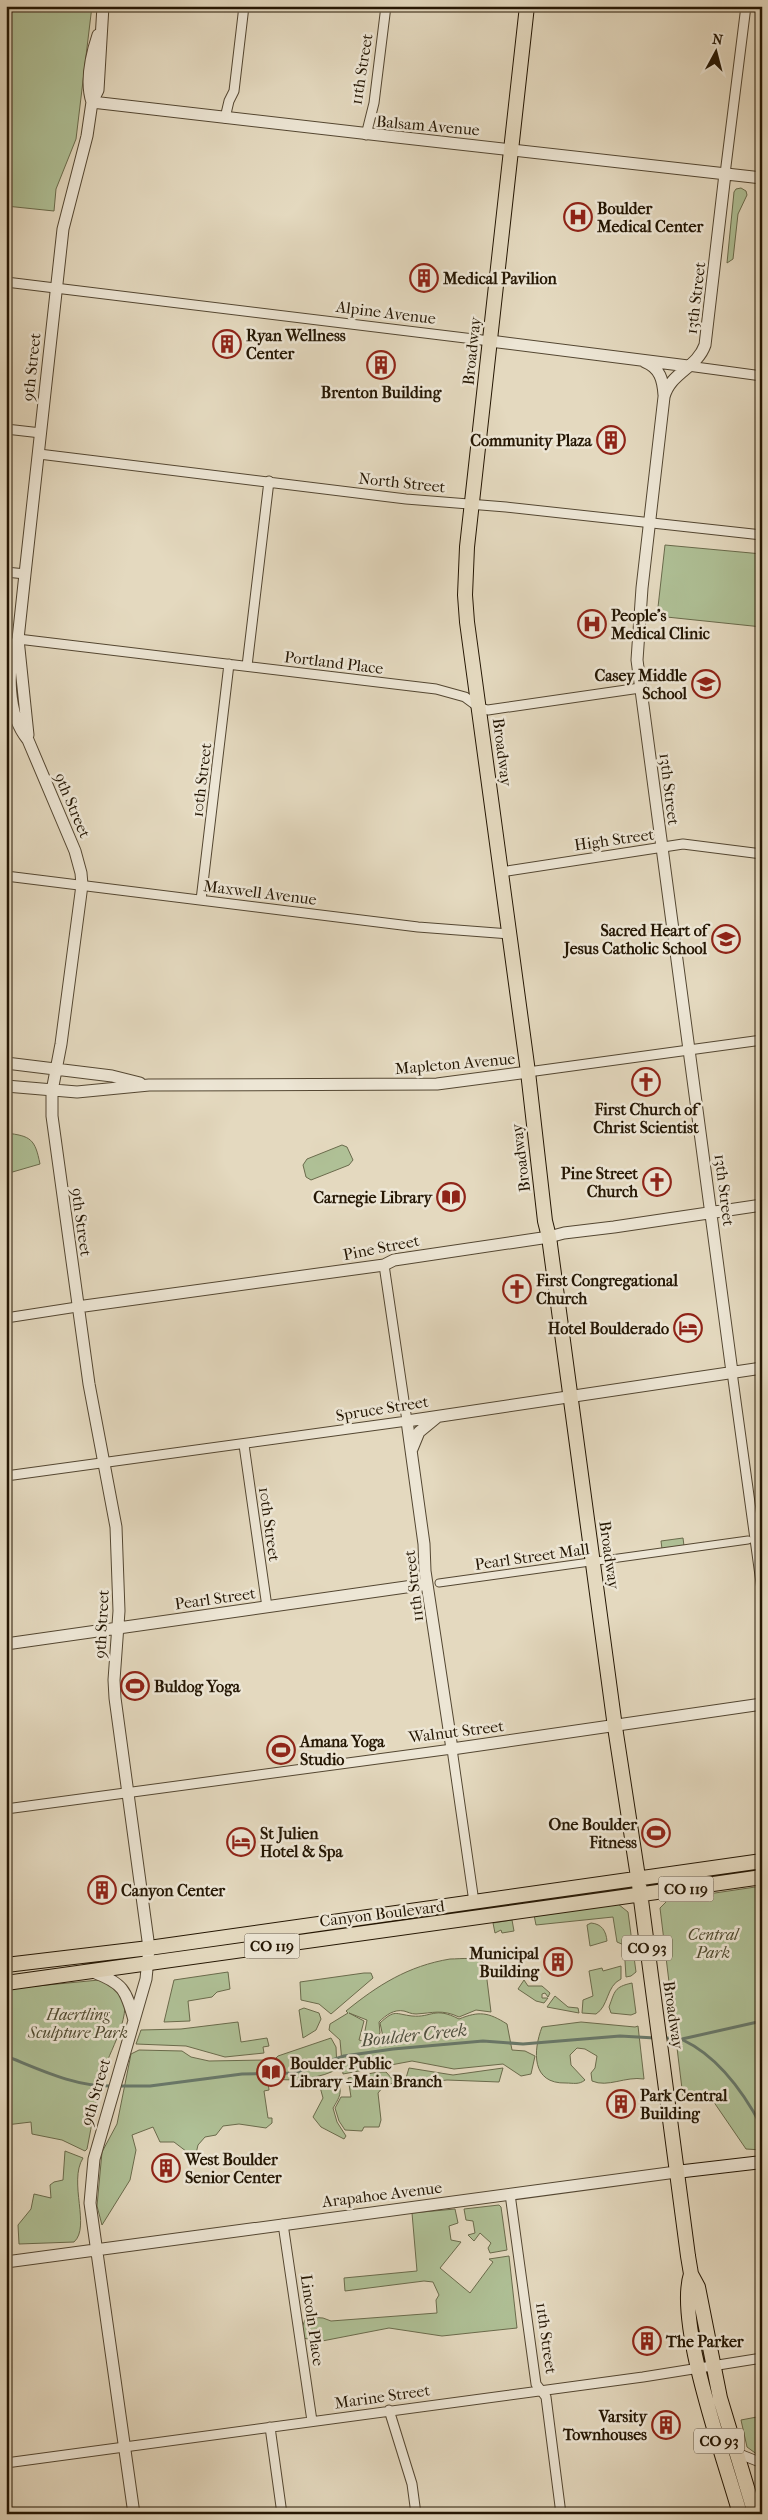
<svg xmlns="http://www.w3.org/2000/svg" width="768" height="2520" font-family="'IM FELL French Canon',serif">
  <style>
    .green { fill: #afc096; stroke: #6a6b4c }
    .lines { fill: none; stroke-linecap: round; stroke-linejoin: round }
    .stream { stroke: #68786a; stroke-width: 3 }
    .pedestrian-casing { stroke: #544732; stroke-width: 9 }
    .minor-casing { stroke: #544732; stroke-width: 11 }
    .tertiary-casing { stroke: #544732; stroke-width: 13 }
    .secondary-casing { stroke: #241603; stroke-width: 14 }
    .primary-casing { stroke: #241603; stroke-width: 16 }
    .pedestrian { stroke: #ede6d5; stroke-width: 7 }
    .minor { stroke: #ede6d5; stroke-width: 9 }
    .tertiary { stroke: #ede6d5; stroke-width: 11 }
    .secondary { stroke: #ede6d5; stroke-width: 12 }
    .primary { stroke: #e4d9bf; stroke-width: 14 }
    .labels { text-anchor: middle; stroke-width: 5; stroke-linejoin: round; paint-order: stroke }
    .shield { fill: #ede6d5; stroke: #605442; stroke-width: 1 }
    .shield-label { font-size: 15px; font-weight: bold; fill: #241603 }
    .street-label { font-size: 16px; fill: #241603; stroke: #ede6d5 }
    .poi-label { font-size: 16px; font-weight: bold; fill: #241603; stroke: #ede6d5; text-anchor: start }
    .park-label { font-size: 16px; font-style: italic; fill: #4e492f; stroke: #ede6d5 }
    .water-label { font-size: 18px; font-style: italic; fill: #4c4f3f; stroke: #ede6d5 }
  </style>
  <rect width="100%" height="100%" fill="#e4d9bf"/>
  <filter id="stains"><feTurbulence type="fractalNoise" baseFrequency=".004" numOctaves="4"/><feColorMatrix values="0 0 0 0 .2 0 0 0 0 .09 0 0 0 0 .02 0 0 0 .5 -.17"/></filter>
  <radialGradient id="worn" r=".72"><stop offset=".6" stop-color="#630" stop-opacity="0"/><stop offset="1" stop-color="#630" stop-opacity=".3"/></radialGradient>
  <path class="green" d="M6 6H92L76 139 56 189 54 211 6 206Z
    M741 188 746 191 747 195 738 214 733 259 727 263 734 192 736 189Z
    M665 545 762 554V627L657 616Z
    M6 1133C31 1136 35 1139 40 1164L9 1173 6 1164Z
    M342 1145 347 1147 353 1160 349 1165 311 1180 306 1177 303 1165 307 1159Z
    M683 1538 684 1546 662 1549 661 1541Z
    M762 1886V2150L746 2149 709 2095 683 2097 660 1908 668 1900Z
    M618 1904 628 1912 636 1972 631 1976 626 1977 624 1945 617 1942 613 1917 536 1925 534 1915Z
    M512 1920 514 1931 502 1933 501 1930 495 1933 493 1923Z
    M591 1923C602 1924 606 1931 607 1941L590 1946 587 1925Z
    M450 1959C461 1959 478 1956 485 1964L491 2012 476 2010 459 2017C442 2009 433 2013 416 2014 411 2014 408 2012 404 2011 394 2009 386 2015 379 2022L380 2033 377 2037 364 2036 367 2020 349 2013 364 2021 359 2040 372 2043 384 2041 380 2023C395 2009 395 2014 412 2016 432 2018 434 2006 459 2019 479 2011 488 2012 507 2024L512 2050 525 2051 535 2056 531 2074 521 2076 503 2064 454 2069 412 2061 343 2074 340 2040 329 2030 330 2024 348 2013 346 2011C378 1985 408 1966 450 1959Z
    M621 1966V1979C606 1986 609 2006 596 2014L582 2013 583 2000 593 1996 589 1971 602 1968 603 1971Z
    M228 1972 230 1989 217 1992 212 1997 188 2001 190 2021 164 2022 174 1980Z
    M364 1973H371L373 1978 331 2014 319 2004 301 2000 300 1982Z
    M99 1980C103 1981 110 1981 114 1984 141 2002 110 2049 104 2070 97 2096 92 2123 87 2149L85 2151 62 2140 32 2134 31 2122 6 2125V1989Z
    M524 1980 528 1986H542L550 1993 548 1997 545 1993 542 1994V1998H548L544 2003 536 2001 518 1989Z
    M632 1983 636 2013 631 2015 611 2013 609 2007C615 1991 614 1987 632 1983Z
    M555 1996 568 2007 578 2008 579 2013 547 2007Z
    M304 2008 319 2013 321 2019 316 2030 303 2038 299 2010Z
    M238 2022 241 2042 267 2038 269 2046 263 2047 264 2053 225 2057 186 2046 136 2044 141 2030 181 2029Z
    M581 2022 635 2027 638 2026 644 2079C625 2076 608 2088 592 2081L591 2073 595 2068 597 2056 585 2049 577 2048 570 2055 571 2065 585 2080C579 2085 573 2083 566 2083 531 2084 533 2051 542 2027Z
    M331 2038 336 2047 337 2069C325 2077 293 2082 279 2079L275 2059 278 2056Z
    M139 2050 182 2051 191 2057 209 2061 265 2060 269 2090 264 2091 268 2118H272V2123L266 2128 239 2124 223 2126 216 2135 205 2137 198 2145 195 2158 174 2142H160L153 2127 132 2135 136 2150 130 2180 102 2225 97 2206 102 2152 117 2124 131 2054Z
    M409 2068 453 2075 503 2068 499 2082 447 2080 412 2084 406 2078Z
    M378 2072H386L395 2082 383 2087 378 2093 381 2120 379 2127H364L362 2131 345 2130 339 2121 335 2108 341 2097H351L348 2078Z
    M329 2079 336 2080C344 2091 339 2098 333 2108L337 2122 346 2136 344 2139 321 2127 313 2117 323 2098 320 2087Z
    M65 2151 83 2158C68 2182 91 2227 74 2242L19 2244 18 2225 31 2209 34 2194 51 2198 50 2185 54 2182 63 2180Z
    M499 2205 501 2207 507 2250 490 2253 488 2248 491 2243 480 2233 474 2241 468 2235 475 2233 473 2221 466 2220 464 2209Z
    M455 2209 458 2223 449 2226 451 2240 461 2242 440 2268 470 2293 493 2262 489 2259 509 2256 517 2328 442 2336 389 2328 317 2342 304 2338 300 2333 306 2317 323 2318 331 2321 437 2313 436 2300 439 2295 433 2282 424 2281 345 2291 344 2278 417 2271 412 2213Z
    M762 2416V2458L747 2447 741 2420Z"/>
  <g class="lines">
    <path class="stream" d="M664 2038C670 2038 678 2037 683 2040 719 2057 744 2093 762 2127
      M682 2039 762 2021
      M6 2056C41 2070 75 2087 113 2086
      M119 2086H150L242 2074 294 2073 344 2056 393 2049 483 2041 523 2044 620 2036 655 2038"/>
    <defs>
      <path id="pedestrian" d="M439 1583 748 1540"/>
      <path id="minor" d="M225 118 229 101 234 91 244 6
        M366 135 374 103 386 6
        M725 174 746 6
        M6 282 490 341
        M688 366 762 376
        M6 429 41 433
        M39 454 406 499 506 507 762 535
        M6 572 25 574
        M18 639 436 689 465 697 480 708 488 710 640 688
        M247 666 269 481
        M501 872 683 844 762 854
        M6 876 418 927 510 934
        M201 900 229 664
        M528 1072 762 1040
        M6 1318 77 1307
        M732 1372 762 1590
        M244 1445 267 1607
        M6 1476 407 1421 384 1265
        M6 1809 452 1749 474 1902
        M510 2194 536 2384 546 2397 561 2514
        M283 2224 312 2421
        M389 2410 412 2484 416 2514
        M270 2427 282 2514
        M737 2453 762 2463
        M6 2463 643 2377 762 2358"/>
      <path id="tertiary" d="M92 102C315 129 539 152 762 178
        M92 102C85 81 91 56 98 35
        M725 174 705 345C697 368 670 373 664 397L642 588 637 660 732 1372
        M490 341 688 366
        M645 362C660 368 663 380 664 395
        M18 639C6 667 7 715 28 740L75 851 81 873 82 885 61 1044 52 1091V1116L89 1384 116 1527 119 1611 114 1680 115 1698 149 1948 146 1979 94 2159 90 2203 134 2514
        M28 735 18 639 25 574 63 229 87 136 92 102 98 90 103 6
        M6 1063 112 1076 140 1083
        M6 1086 77 1092 149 1085 437 1084 528 1072
        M77 1307 384 1265 394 1260 549 1237 564 1233 614 1227 762 1205
        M762 1368 407 1421 424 1544 425 1571 452 1749 762 1704
        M412 1449 419 1432 436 1418
        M6 1644 427 1584
        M93 1972C123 1983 126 1990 134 2020
        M6 2262 676 2172"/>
      <path id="secondary" d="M676 2172 762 2162"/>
      <path id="primary" d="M527 6 467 547 465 595 467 622 528 1072 545 1221 549 1237 615 1727 638 1877 688 2256 691 2274 698 2287 720 2398 755 2514
        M6 1965 149 1948 762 1861
        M6 1983C258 1950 510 1913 762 1877
        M691 2274C675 2323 725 2460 740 2514"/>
    </defs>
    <use href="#pedestrian" class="pedestrian-casing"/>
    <use href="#minor" class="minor-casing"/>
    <use href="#tertiary" class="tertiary-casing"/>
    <use href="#secondary" class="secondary-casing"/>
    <use href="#primary" class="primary-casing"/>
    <use href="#pedestrian" class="pedestrian"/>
    <use href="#minor" class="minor"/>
    <use href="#tertiary" class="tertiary"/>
    <use href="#secondary" class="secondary"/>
    <use href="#primary" class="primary"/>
  </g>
  <defs>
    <symbol id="hospital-ring" viewBox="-11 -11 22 22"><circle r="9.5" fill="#ede6d5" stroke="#8f2418" stroke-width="1.5"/><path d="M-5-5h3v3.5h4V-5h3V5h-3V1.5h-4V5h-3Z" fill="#8f2418"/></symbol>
    <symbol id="building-ring" viewBox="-11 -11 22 22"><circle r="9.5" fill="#ede6d5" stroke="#8f2418" stroke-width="1.5"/><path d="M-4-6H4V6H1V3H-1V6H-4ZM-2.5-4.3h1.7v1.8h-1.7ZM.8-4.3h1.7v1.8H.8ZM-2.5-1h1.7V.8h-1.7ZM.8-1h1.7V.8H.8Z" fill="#8f2418"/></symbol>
    <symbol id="school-ring" viewBox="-11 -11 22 22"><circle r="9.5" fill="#ede6d5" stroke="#8f2418" stroke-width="1.5"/><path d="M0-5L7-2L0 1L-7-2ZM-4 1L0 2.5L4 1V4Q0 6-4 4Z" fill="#8f2418"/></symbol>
    <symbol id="church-ring" viewBox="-11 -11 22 22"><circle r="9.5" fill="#ede6d5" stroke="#8f2418" stroke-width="1.5"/><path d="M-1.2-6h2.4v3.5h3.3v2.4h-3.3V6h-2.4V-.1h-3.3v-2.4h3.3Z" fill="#8f2418"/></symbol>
    <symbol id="library-ring" viewBox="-11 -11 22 22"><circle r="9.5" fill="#ede6d5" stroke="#8f2418" stroke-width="1.5"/><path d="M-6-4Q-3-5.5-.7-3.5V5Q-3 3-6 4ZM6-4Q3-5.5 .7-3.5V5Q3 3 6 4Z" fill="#8f2418"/></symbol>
    <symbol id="hotel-ring" viewBox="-11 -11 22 22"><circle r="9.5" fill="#ede6d5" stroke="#8f2418" stroke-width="1.5"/><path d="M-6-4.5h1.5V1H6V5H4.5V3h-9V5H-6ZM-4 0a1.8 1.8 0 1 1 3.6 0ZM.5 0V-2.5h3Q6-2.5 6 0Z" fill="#8f2418"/></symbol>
    <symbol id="stadium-ring" viewBox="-11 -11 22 22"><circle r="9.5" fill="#ede6d5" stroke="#8f2418" stroke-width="1.5"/><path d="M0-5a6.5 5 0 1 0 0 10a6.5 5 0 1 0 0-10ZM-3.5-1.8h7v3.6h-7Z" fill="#8f2418"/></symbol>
  </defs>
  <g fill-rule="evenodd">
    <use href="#hospital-ring" x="562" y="201" width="32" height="32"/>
    <use href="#building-ring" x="408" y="262" width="32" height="32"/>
    <use href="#building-ring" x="211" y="328" width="32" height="32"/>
    <use href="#building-ring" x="365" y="349" width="32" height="32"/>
    <use href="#building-ring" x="595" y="424" width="32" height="32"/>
    <use href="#hospital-ring" x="576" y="608" width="32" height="32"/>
    <use href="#school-ring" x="690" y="668" width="32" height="32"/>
    <use href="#school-ring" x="710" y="923" width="32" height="32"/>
    <use href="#church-ring" x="630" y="1066" width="32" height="32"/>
    <use href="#church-ring" x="641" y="1166" width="32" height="32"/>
    <use href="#library-ring" x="435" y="1181" width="32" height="32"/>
    <use href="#church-ring" x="501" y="1273" width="32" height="32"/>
    <use href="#hotel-ring" x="672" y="1312" width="32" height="32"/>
    <use href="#stadium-ring" x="119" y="1670" width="32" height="32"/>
    <use href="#stadium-ring" x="265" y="1734" width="32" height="32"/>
    <use href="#stadium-ring" x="640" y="1817" width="32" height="32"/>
    <use href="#hotel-ring" x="225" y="1826" width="32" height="32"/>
    <use href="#building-ring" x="86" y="1874" width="32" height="32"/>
    <use href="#building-ring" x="542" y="1946" width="32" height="32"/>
    <use href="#library-ring" x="255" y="2056" width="32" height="32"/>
    <use href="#building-ring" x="605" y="2088" width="32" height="32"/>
    <use href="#building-ring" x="150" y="2152" width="32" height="32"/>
    <use href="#building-ring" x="631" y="2325" width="32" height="32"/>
    <use href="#building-ring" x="650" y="2409" width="32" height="32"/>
  </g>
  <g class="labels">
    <g class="shield">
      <rect x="658.5" y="1876.5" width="55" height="25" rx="4"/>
      <rect x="244.5" y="1933.5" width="55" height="25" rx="4"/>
      <rect x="622" y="1935.5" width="50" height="25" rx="4"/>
      <rect x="694" y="2428.5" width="50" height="25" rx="4"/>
    </g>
    <g class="shield-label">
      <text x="686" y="1894">CO 119</text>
      <text x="272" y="1951">CO 119</text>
      <text x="647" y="1953">CO 93</text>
      <text x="719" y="2446">CO 93</text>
    </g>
    <g class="street-label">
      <text transform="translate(361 69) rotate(-81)" y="6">11th Street</text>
      <text transform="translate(428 125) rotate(5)" y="6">Balsam Avenue</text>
      <text transform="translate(695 298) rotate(-83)" y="6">13th Street</text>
      <text transform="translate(386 312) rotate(7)" y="6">Alpine Avenue</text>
      <text transform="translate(471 351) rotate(-84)" y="6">Broadway</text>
      <text transform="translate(31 367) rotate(-84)" y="6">9th Street</text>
      <text transform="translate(402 482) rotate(6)" y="6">North Street</text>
      <text transform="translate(334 662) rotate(7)" y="6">Portland Place</text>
      <text transform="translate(503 752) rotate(83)" y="6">Broadway</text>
      <text transform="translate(201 780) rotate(-83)" y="6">10th Street</text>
      <text transform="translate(670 789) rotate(83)" y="6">13th Street</text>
      <text transform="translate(73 805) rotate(67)" y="6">9th Street</text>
      <text transform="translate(614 839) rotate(-8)" y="6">High Street</text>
      <text transform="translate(260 892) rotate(7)" y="6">Maxwell Avenue</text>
      <text transform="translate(455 1063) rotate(-5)" y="6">Mapleton Avenue</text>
      <text transform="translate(520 1158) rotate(-97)" y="6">Broadway</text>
      <text transform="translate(725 1190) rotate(83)" y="6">13th Street</text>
      <text transform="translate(82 1222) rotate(82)" y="6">9th Street</text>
      <text transform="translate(381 1247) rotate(-11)" y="6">Pine Street</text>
      <text transform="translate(382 1408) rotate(-9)" y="6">Spruce Street</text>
      <text transform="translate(270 1524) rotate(82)" y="6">10th Street</text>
      <text transform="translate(610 1555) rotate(82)" y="6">Broadway</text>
      <text transform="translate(532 1556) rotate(-8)" y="6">Pearl Street Mall</text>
      <text transform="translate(413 1586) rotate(-97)" y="6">11th Street</text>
      <text transform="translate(215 1598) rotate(-8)" y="6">Pearl Street</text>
      <text transform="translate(101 1624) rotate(-87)" y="6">9th Street</text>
      <text transform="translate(456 1731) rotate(-7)" y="6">Walnut Street</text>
      <text transform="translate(382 1913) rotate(-7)" y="6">Canyon Boulevard</text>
      <text transform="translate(674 2015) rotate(82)" y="6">Broadway</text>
      <text transform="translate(95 2092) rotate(-74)" y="6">9th Street</text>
      <text transform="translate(382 2194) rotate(-7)" y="6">Arapahoe Avenue</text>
      <text transform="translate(313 2320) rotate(82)" y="6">Lincoln Place</text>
      <text transform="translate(547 2338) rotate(82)" y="6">11th Street</text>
      <text transform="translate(382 2396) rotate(-8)" y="6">Marine Street</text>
    </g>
    <g class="poi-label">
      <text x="597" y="214">Boulder<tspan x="597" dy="18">Medical Center</tspan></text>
      <text x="443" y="284">Medical Pavilion</text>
      <text x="246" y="341">Ryan Wellness<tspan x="246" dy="18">Center</tspan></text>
      <text x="381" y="398" text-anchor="middle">Brenton Building</text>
      <text x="592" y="446" text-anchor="end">Community Plaza</text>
      <text x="611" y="621">People's<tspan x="611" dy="18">Medical Clinic</tspan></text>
      <text x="687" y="681" text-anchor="end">Casey Middle<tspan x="687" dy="18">School</tspan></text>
      <text x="707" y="936" text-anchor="end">Sacred Heart of<tspan x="707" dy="18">Jesus Catholic School</tspan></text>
      <text x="646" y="1115" text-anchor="middle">First Church of<tspan x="646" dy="18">Christ Scientist</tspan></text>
      <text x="638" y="1179" text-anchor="end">Pine Street<tspan x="638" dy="18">Church</tspan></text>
      <text x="432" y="1203" text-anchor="end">Carnegie Library</text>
      <text x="536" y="1286">First Congregational<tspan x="536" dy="18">Church</tspan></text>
      <text x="669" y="1334" text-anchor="end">Hotel Boulderado</text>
      <text x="154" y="1692">Buldog Yoga</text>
      <text x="300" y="1747">Amana Yoga<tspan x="300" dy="18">Studio</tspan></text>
      <text x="637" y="1830" text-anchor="end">One Boulder<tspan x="637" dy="18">Fitness</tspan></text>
      <text x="260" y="1839">St Julien<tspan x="260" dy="18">Hotel &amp; Spa</tspan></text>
      <text x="121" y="1896">Canyon Center</text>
      <text x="539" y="1959" text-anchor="end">Municipal<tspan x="539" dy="18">Building</tspan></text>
      <text x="290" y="2069">Boulder Public<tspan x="290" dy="18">Library - Main Branch</tspan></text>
      <text x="640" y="2101">Park Central<tspan x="640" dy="18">Building</tspan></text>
      <text x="185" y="2165">West Boulder<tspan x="185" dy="18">Senior Center</tspan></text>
      <text x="666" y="2347">The Parker</text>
      <text x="647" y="2422" text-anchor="end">Varsity<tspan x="647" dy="18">Townhouses</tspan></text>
    </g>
    <g class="park-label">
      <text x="713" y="1940">Central<tspan x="713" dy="18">Park</tspan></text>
      <text x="78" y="2020">Haertling<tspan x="78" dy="18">Sculpture Park</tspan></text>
    </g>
    <g class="water-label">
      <text transform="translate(414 2035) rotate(-6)" y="6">Boulder Creek</text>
    </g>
  </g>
  <rect width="768" height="2520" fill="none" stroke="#e4d9bf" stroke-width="25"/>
  <rect x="8" y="8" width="753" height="2505" fill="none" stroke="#241603" stroke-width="2.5"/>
  <rect x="12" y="12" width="743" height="2495" fill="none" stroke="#241603"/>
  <g transform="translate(716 52) rotate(7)" stroke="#ede6d5" stroke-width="4" paint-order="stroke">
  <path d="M0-4L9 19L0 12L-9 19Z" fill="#241603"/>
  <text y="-8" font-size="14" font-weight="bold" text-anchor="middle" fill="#241603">N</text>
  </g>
  <rect width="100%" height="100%" filter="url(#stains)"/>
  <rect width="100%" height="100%" fill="url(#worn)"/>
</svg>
